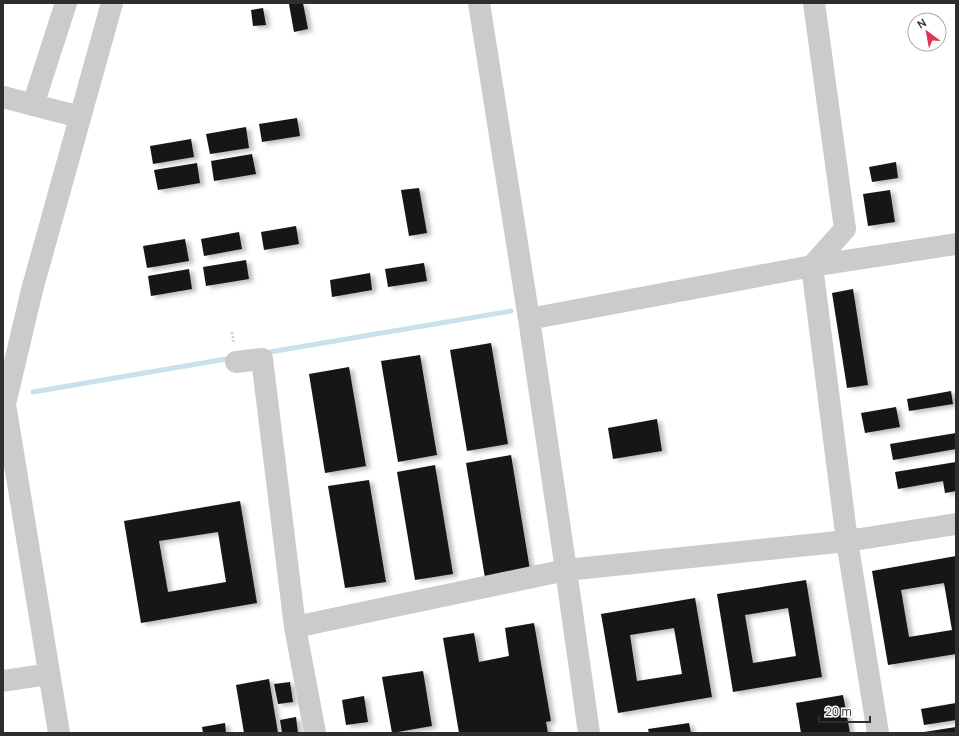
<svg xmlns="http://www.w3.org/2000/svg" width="959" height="736" font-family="Manrope,sans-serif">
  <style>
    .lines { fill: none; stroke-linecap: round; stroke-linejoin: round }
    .stream { stroke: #c9e1eb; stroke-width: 5 }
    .building { fill: #151515; fill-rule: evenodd; filter: url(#shadow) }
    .path { stroke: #cbcbcb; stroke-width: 2.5; stroke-dasharray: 2 2; stroke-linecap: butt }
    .minor { stroke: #cbcbcb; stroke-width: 22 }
  </style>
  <defs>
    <filter id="shadow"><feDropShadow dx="4.5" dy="2.5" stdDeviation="2" flood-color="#0004"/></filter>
  </defs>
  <rect width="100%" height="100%" fill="#fff"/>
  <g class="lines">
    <path class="stream" d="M264 353 511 311
      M33 392 232 358"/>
  </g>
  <path class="building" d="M303 3 308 29 294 32 289 4Z
    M263 8 266 25 253 26 251 10Z
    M297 118 300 136 262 142 259 124Z
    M246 127 249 148 210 154 206 134Z
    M191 139 194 157 153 164 150 146Z
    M252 154 256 174 214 181 211 161Z
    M896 162 898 178 872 182 869 167Z
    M197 163 200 183 158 190 154 170Z
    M419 188 427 233 409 236 401 190Z
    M890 190 895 222 868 226 863 194Z
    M296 226 299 244 264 250 261 232Z
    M239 232 242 249 204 256 201 239Z
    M185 239 189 261 147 268 143 246Z
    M246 260 249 279 206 286 203 267Z
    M424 263 427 281 388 287 385 269Z
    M189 269 192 289 151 296 148 276Z
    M370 273 372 290 332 297 330 280Z
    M853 289 868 385 847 388 832 293Z
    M491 343 508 444 467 451 450 350Z
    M420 355 437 455 398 462 381 361Z
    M349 367 366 466 325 473 309 374Z
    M951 391 953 404 909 411 907 399Z
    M896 407 900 427 865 433 861 413Z
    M657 419 662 451 613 459 608 428Z
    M956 433V449L893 460 890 444Z
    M511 455 530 570 485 578 466 463Z
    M956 462V491L945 493 943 481 898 489 895 472Z
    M435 465 453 574 415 580 397 472Z
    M369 480 386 582 345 588 328 486Z
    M240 501 257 603 141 623 124 521ZM218 532 226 582 168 592 159 541Z
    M956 556V654L888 665 872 571ZM944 583 952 630 909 637 901 590Z
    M806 580 822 677 733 692 717 594ZM788 608 796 656 753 663 745 615Z
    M695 598 712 697 618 713 601 614ZM674 628 682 674 637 681 630 635Z
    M534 623 551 721 546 722 548 733H459L443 638 474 633 479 662 509 656 505 628Z
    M423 671 432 726 392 733 382 677Z
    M269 679 278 733H244L236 685Z
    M290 682 293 702 278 704 274 684Z
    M843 695 850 733H801L796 703Z
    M364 696 368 722 346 725 342 700Z
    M956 703V720L924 725 921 709Z
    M296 717 298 733H282L280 720Z
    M225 723 226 733H203L202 727Z
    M689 723 691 733H649L648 729Z
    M956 727V733H924V732Z"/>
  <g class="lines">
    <path class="path" d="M232 332 234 344"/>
    <path class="minor" d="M814 3 845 229 812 266 847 541 878 733
      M3 97 80 117
      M33 105 66 3
      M529 319 812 266 956 244
      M236 362 262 359 295 627
      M3 681 49 674
      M59 733 5 404 32 290 112 3
      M315 733 295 627 566 570 529 319 479 3
      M589 733 566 570 847 541 956 524"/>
  </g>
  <rect width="959" height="736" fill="none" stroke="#2e2e2e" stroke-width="8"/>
  <g transform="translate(927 32) rotate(328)"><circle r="19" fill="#ffffff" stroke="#ababab"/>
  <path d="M0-3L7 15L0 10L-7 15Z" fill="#e03553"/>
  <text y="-6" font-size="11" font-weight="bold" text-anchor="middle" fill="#2e2e2e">N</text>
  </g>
  <path d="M819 716v6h51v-6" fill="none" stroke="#2e2e2e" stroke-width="2"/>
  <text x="825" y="716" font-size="12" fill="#2e2e2e" stroke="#ffffff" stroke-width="3" paint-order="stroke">20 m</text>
</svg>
